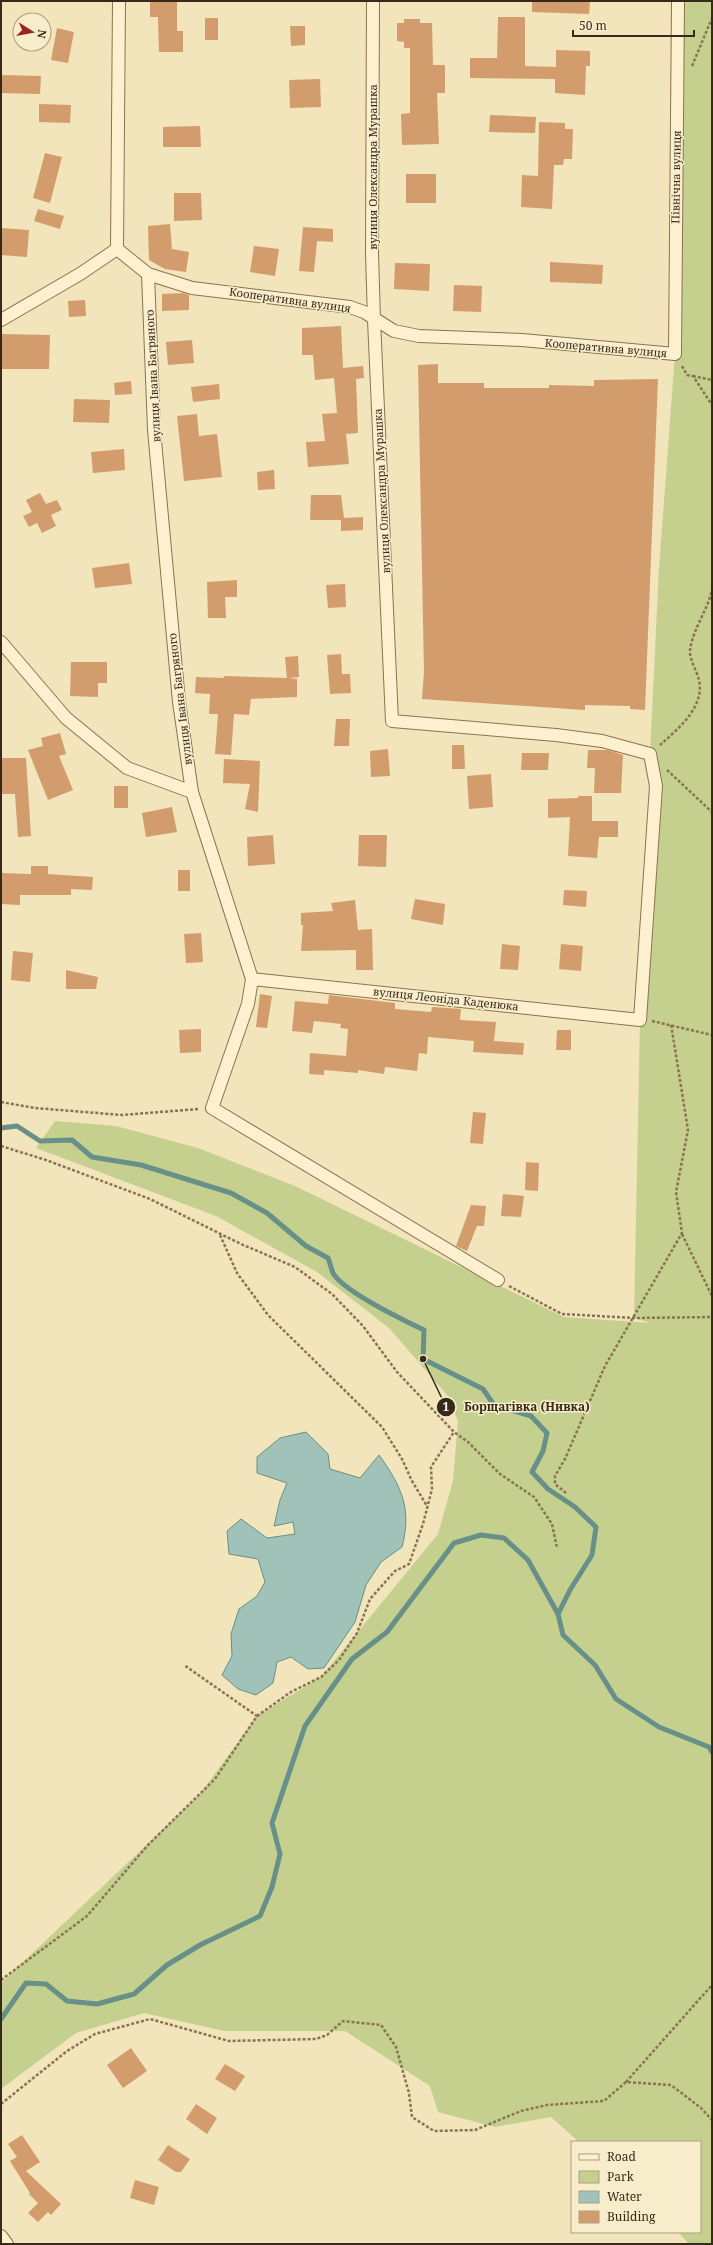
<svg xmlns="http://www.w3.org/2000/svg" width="713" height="2245" font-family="'Noto Serif',serif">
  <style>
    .green { fill: #c5d08f }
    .water { fill: #a0c2b9; stroke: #679088 }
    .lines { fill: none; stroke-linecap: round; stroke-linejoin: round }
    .stream { stroke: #679088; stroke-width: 5 }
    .building { fill: #d39c6d }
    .minor-casing { stroke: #8a7354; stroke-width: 14 }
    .path { stroke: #8a7354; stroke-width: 2.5; stroke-dasharray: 3 2; stroke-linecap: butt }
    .minor { stroke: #fcf0cf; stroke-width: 12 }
    .labels { text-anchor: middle; stroke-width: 3; stroke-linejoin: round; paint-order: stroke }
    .street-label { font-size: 11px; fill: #382a1a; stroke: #f8edcb }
    .leader { fill: none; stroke: #382a1a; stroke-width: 1.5 }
    .callout-dot { fill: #382a1a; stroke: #f8edcb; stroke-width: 1.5 }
    .mark-label { font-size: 12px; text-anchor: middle; font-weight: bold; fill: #fff }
    .callout-label { font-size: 12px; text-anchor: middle; font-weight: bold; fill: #382a1a; stroke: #f8edcb; stroke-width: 3; stroke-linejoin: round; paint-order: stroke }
  </style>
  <rect width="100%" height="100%" fill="#f2e4bb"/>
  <path class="green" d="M678 1H712V2244H689L678 2232H700V2142H579L551 2117 495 2127 438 2112 430 2086 345 2031H224L144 2013 76 2033 1 2089V1983L200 1794 257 1716 321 1677 438 1534 453 1481 458 1421 447 1395 389 1328 317 1272 216 1216 36 1148 55 1121 116 1126 198 1148 295 1186 564 1317 651 1323 634 1318 640 1020 656 786 650 754 659 568 675 354Z"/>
  <path class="water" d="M306 1432 328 1454 330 1469 360 1478 379 1455C402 1487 412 1509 402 1547L381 1562 366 1585 355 1622 324 1668 308 1669 291 1657 277 1662 273 1683 256 1695 238 1689 222 1675 232 1656 231 1634 239 1609 257 1596 265 1582 258 1559 229 1554 227 1531 241 1519 267 1538 295 1534 293 1522 274 1526 280 1500 287 1483 257 1473V1457L280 1438Z"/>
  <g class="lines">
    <path class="stream" d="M1 1128 17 1126 40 1141 72 1140 92 1157 141 1165 231 1193 267 1213 306 1246 328 1258C330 1263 331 1268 333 1273 343 1291 403 1320 424 1330L423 1359 483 1389 494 1405 531 1416 547 1433 543 1451 532 1472 548 1489 575 1507 596 1527 592 1555 570 1590 558 1614 563 1635 595 1665 616 1699 659 1727 709 1747 712 1752
      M1 2019 26 1983 46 1984 67 2001 97 2004 134 1994 167 1965 200 1945 260 1916 272 1887 280 1854 272 1823 305 1726 352 1659 387 1632 454 1543 481 1535 504 1538 528 1560 558 1614"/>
  </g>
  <path class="building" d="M150 1H177V31H183V52H159L158 17H150Z
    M532 1H590L589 14 532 12Z
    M498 17H525V66L556 67V50L590 51V66H586L585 95 555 93V79L470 78V58H497Z
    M205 18H218V40H205Z
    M404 19H420V23H432L433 65H445V93H437L439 144 402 145 401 114 410 113V48H404V42L397 41V23H404Z
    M290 26H305V45L291 46Z
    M57 28 74 32 68 63 51 60Z
    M2 75 41 76 40 94 2 93Z
    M320 79 321 107 290 108 289 80Z
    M39 104 71 105 70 123 39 122Z
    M490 115 536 117 535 133 489 132Z
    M539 122 565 123V129H573L572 159H564L563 165H554L552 209 521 207 522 175 538 176Z
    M200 126 201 147H163V127Z
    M45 153 62 157 50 203 33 198Z
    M406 174H436V203H406Z
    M174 193H201L202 220 174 221Z
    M38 209 64 216 60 229 34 221Z
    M170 224 172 249 189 252 186 272 165 269 149 260 148 226Z
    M303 227 333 229V242L317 241 314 272 299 271Z
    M1 228 29 230 27 257 1 255Z
    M254 246 279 249 275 276 250 272Z
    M550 262 603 265 602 284 550 282Z
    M395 263 430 264 429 291 394 289Z
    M454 285 482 286 481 312 453 311Z
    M183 293 189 295V310L162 311V294Z
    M85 300 86 316 69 317 68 301Z
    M341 326 343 368 363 366 364 378 356 379 358 433 346 434 349 464 308 467 306 442 325 441 322 414 337 413 334 378 315 380 313 355H302V328Z
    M1 334 50 335 49 369H1Z
    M192 340 194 363 168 365 166 342Z
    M438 364V383H484V388H549V385L594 386V380L658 379 645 710 630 709V706L585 705V710L422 699 424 672 418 365Z
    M131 381 132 394 115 395 114 383Z
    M219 384 220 399 193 402 191 387Z
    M74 399 110 400 109 423 73 422Z
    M197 414 199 436 217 434 222 477 184 481 177 416Z
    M124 449 125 470 93 473 91 452Z
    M274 470 275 489 258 490 257 472Z
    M40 493 46 504 57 500 62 510 51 515 56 526 42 533 37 523 29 527 23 516 32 512 26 500Z
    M311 495H341L344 518 363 517V530L341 531V520H310Z
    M129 563 132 584 95 588 92 568Z
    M237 580V597H225L226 618H208L207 582Z
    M345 584 346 607 328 608 326 585Z
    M341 654 342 674H350L351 693 330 694 327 655Z
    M298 656 299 677 289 678 297 679V697L251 699 249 715 234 714 231 755 215 754 218 714H209L210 694 195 693 196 677 224 678V676L287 678 285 657Z
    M71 662H107V683H98V697L70 696Z
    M336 719H350L349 746H334Z
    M60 733 66 754 59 756 73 790 48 800 28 750 43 746 41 738Z
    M452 745H464L465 769H452Z
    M388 749 390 776 371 777 370 751Z
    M588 750H608L623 755 621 793H594L595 768H587Z
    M522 753H549L548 770H521Z
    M1 758H26L31 836 18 837 15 794H1Z
    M224 759 260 761 258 812 245 809 250 784 223 783Z
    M491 774 493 807 469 809 467 776Z
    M114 786H128V808H114Z
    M578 796H592V821H618V837H599L597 858 568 856 570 817 548 818V799L578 798Z
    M172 807 177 832 146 837 142 813Z
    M273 835 275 864 248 866 247 837Z
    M359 835H387L386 867 358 866Z
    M31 866H48V874L93 877 92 890 71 889V895H20V905L1 904V873L31 874Z
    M178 870H190V891H178Z
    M564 890 587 891 586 907 563 905Z
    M415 899 445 904 443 925 411 919Z
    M355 900 358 930 372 929 373 970H356V950L301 951 303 925H301V913L333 911 331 903Z
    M201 933 203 962 186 963 184 934Z
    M502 944 520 946 518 970 500 969Z
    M561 944 583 946 581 971 559 969Z
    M13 951 33 953 30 982 11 980Z
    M66 970 98 977 96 989H66Z
    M260 994 272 996 267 1028 256 1027Z
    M329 995 395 1003V1009L431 1012 432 1007 461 1009 460 1020 496 1022 494 1041 524 1043 523 1055 473 1052 474 1041 428 1037 427 1054 419 1053 417 1071 385 1067 384 1074 358 1070V1073L324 1070V1075L309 1074 310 1053 346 1056 348 1029 340 1028 341 1024 314 1021 312 1033 292 1031 295 1001 328 1004Z
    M201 1029V1052L180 1053 179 1030Z
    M557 1030H571V1050H556Z
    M473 1112 486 1113 483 1144 470 1143Z
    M526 1162 539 1163 538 1191 525 1190Z
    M503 1194 524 1196 521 1217 501 1216Z
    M471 1205 486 1206 484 1226H477L467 1251 456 1246Z
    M131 2048 147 2071 123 2088 107 2065Z
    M225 2064 245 2076 235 2091 215 2079Z
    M196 2104 217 2118 207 2134 186 2119Z
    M22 2135 40 2162 26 2171 61 2204 51 2215 48 2212 38 2222 28 2213 38 2203 29 2194 30 2193 10 2161 17 2157 8 2144Z
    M168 2145 190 2159 181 2172H176L158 2160Z
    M135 2180 159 2187 154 2205 130 2198Z"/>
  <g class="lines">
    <defs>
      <path id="minor" d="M117 249 148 274 192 288 350 307 364 312 394 331 419 336 522 340 675 354 678 1
        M117 249 119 1
        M148 274 154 430 179 702 192 792 252 979 248 1004 212 1108 498 1280
        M1 320 80 274 117 249
        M1 642 66 718 127 768 192 792
        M252 979 640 1020 656 786 650 754 602 741 556 735 392 721 374 320 372 253 373 1
        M1 2236 7 2244"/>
    </defs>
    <use href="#minor" class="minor-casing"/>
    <path class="path" d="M692 66 712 18
      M682 366 687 375 693 376 712 405
      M693 376 712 380
      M660 745C678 729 705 707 699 680 697 671 689 659 690 650 693 628 709 608 712 589
      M667 770 712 812
      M652 1021 712 1035
      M1 1102 35 1108 122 1115 199 1109
      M1 1146 46 1160 150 1199 241 1244 295 1267 332 1294 363 1326 397 1372 454 1432 468 1442 500 1474 534 1497 552 1524 557 1548
      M682 1234 712 1296
      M220 1235 237 1273 268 1315 382 1427 402 1459 412 1481 427 1506
      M509 1286 562 1314 634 1318 712 1317
      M566 1493 555 1484V1476L565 1459 605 1366 682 1233 676 1192 688 1130 671 1024
      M257 1716 291 1692 321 1677 339 1660 357 1633 370 1599 395 1571 409 1564 423 1524 432 1489 431 1467 454 1432
      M1 1980 87 1916 148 1845 215 1779 257 1716 184 1665
      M626 2082 712 1985
      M1 2104 67 2051 95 2034 150 2019 229 2041 316 2039 327 2035 343 2021 381 2025 396 2047 409 2093 412 2117 434 2131 475 2130 521 2111 547 2105 604 2101 626 2082 671 2085 701 2108 712 2120"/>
    <use href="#minor" class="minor"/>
  </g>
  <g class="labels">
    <g class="street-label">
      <text transform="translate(373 167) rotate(-90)" y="4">вулиця Олександра Мурашка</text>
      <text transform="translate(676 177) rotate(-89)" y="4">Північна вулиця</text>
      <text transform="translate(290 300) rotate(8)" y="4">Кооперативна вулиця</text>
      <text transform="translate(606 348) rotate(5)" y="4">Кооперативна вулиця</text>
      <text transform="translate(153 376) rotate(-93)" y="4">вулиця Івана Багряного</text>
      <text transform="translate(382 491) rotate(-93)" y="4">вулиця Олександра Мурашка</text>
      <text transform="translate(180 699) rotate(-97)" y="4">вулиця Івана Багряного</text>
      <text transform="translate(446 999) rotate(6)" y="4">вулиця Леоніда Каденюка</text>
    </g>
  </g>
  <path class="leader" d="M423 1359L446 1407"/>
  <g class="callout-dot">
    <circle cx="423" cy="1359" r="4"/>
    <circle cx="446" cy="1407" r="10"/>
  </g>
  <g class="mark-label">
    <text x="446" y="1411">1</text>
  </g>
  <g class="callout-label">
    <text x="527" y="1411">Борщагівка (Нивка)</text>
  </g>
  <rect width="713" height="2245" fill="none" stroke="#382a1a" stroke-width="4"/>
  <rect x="571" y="2141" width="130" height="92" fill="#f8edcb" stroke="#ab9f84"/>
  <rect x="579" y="2154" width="20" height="6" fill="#fcf0cf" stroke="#ab9f84"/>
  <text x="607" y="2161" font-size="12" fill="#382a1a">Road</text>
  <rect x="579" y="2171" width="20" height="12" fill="#c5d08f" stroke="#ab9f84"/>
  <text x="607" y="2181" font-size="12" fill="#382a1a">Park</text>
  <rect x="579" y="2191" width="20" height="12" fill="#a0c2b9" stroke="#ab9f84"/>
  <text x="607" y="2201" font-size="12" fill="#382a1a">Water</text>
  <rect x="579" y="2211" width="20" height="12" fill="#d39c6d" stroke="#ab9f84"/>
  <text x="607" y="2221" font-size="12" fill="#382a1a">Building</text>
  <g transform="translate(32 32) rotate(101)"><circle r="19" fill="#f8edcb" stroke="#ab9f84"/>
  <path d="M0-3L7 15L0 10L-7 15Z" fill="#9e231e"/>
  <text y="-6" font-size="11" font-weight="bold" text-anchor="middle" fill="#382a1a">N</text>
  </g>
  <path d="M573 30v6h121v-6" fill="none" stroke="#382a1a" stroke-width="2"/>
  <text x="579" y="30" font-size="12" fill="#382a1a" stroke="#f8edcb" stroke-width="3" paint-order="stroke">50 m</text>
</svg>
